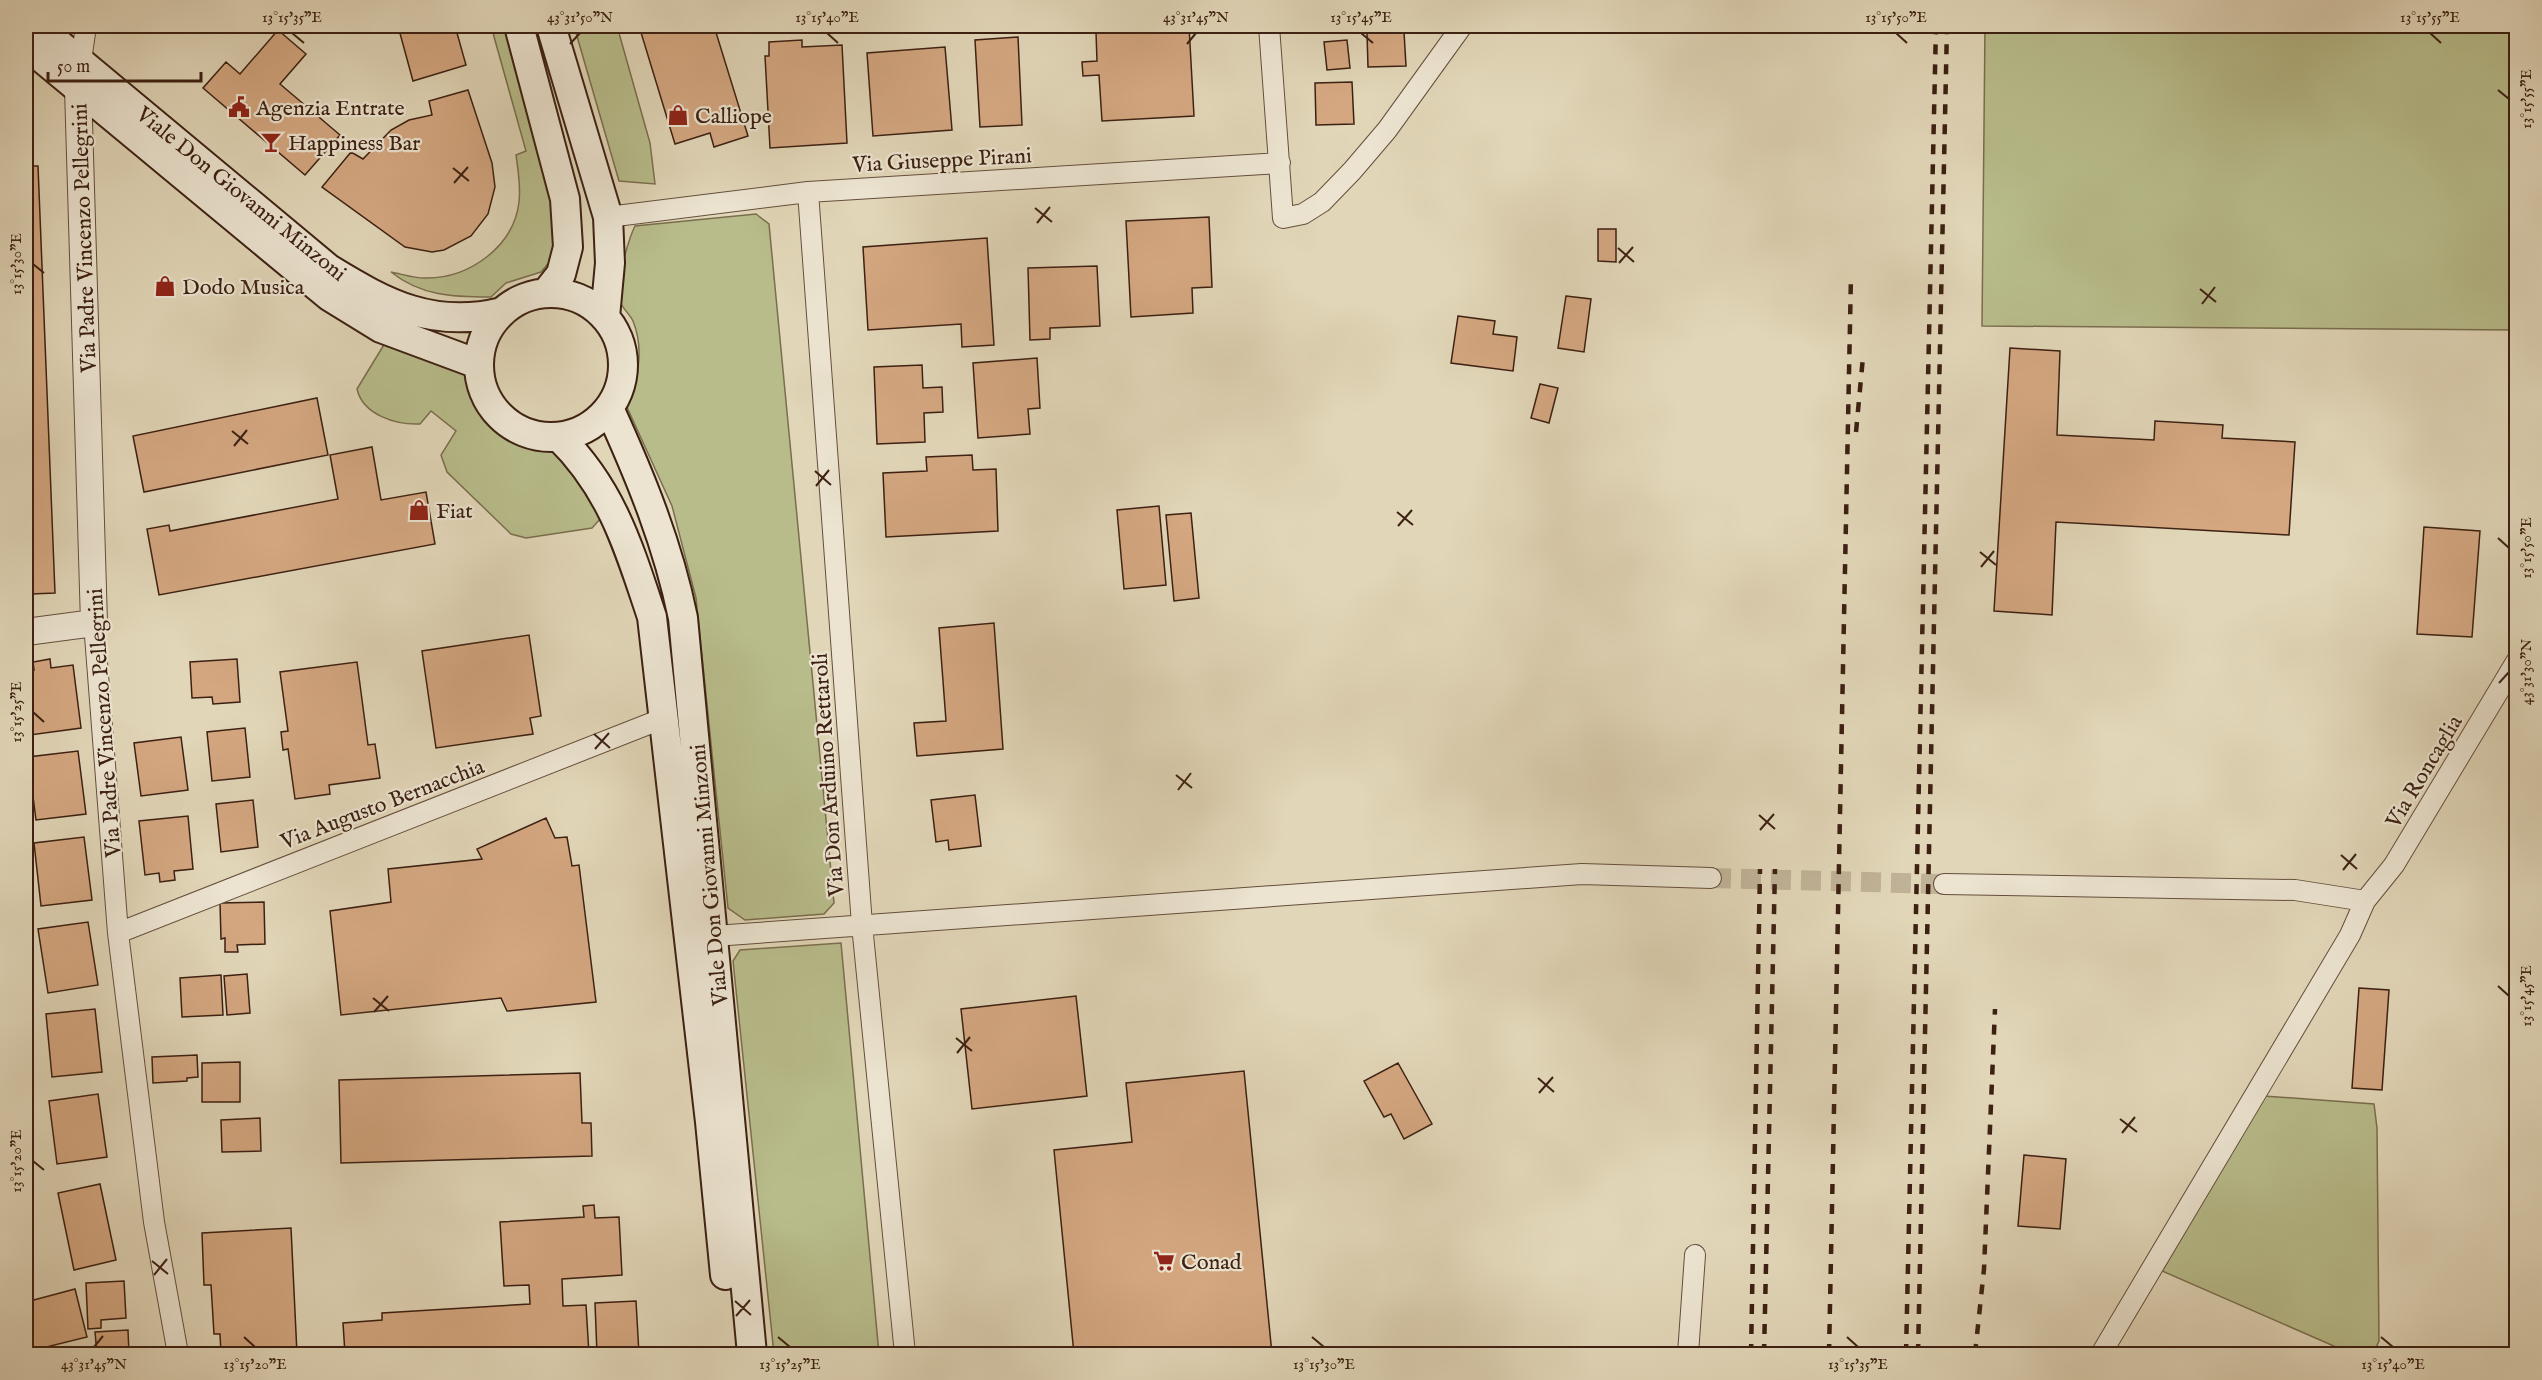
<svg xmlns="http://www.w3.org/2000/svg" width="2542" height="1380" font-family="'IM FELL English',serif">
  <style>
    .green { fill: #b8bc8b; stroke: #7a6e4e; stroke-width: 1.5 }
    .building { fill: #d4a781; stroke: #3c2012; stroke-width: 1.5 }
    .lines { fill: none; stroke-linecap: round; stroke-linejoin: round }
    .minor-tunnel { stroke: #c0b297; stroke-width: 20; stroke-dasharray: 20 10; stroke-linecap: butt }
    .minor-casing { stroke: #654e3c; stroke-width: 22 }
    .tertiary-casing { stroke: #654e3c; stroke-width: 28 }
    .secondary-casing { stroke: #3c2012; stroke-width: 32 }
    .minor { stroke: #ece4d1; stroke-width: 20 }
    .tertiary { stroke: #ece4d1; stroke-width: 26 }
    .secondary { stroke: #ece4d1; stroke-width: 28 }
    .rail { stroke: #3c2012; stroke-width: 4.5; stroke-dasharray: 10 10; stroke-linecap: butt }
    .ticks { fill: none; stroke: #3c2012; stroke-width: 2 }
    .labels { text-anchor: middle; stroke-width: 4.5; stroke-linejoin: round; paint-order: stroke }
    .poi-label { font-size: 22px; fill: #3c2012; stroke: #ece4d1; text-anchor: start }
    .street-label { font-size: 22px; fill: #3c2012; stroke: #ece4d1 }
    .neatline { fill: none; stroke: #3c2012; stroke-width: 2 }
    .ticks-label { font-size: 15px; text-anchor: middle; fill: #3c2012 }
  </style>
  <rect width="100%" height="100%" fill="#e1d6b8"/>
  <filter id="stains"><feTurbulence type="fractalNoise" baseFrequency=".00333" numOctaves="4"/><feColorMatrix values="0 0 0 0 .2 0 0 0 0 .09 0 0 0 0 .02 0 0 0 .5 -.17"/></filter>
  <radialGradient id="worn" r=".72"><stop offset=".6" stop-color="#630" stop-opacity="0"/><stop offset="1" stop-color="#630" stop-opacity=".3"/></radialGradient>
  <path class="green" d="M491 26H514L558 212 552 259 541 272 506 283 491 297C453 297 421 296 391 272 402 274 416 279 427 278 470 278 514 246 519 202 521 186 518 170 516 155L526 151Z
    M574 26H617L650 143 655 184 619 181Z
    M1985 26H2516V330L1982 326Z
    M756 214 769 224 834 903 824 914 745 920 728 908 696 598 672 506 626 405C639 380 644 348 633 321 629 313 619 305 618 297 615 285 629 238 635 226Z
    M385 343 464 366C472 379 475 397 483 409 500 434 530 441 558 444L601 518 592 528 526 538 511 534 447 472 441 455 456 431 431 411 420 424C396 425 363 415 357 389Z
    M841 943 879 1354H774L733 961 740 950Z
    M2264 1096 2374 1104 2377 1128 2379 1341 2373 1354H2352L2162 1271Z"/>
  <path class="building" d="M398 26H455L466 65 413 81Z
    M639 26H714L748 136 714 147 710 133 675 144Z
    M1189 26 1194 116 1102 121 1099 75 1083 76 1082 62 1097 61 1096 32Z
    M278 30 306 54 280 84 340 135 305 175 203 88 226 62 240 74Z
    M1404 32 1406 66 1368 67 1367 33Z
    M1018 37 1022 125 980 127 975 40Z
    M802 40V47L842 45 847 143 770 148 765 56H769V42Z
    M1347 40 1350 68 1327 70 1324 42Z
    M945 47 952 130 873 136 867 53Z
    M1352 82 1354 124 1316 125 1315 83Z
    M468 90 492 163 495 187 488 214 471 236 444 250 432 252 405 247 322 187 351 152 363 159 391 130 409 120 432 115 429 101Z
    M26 166H38L55 593 31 594 30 582H26Z
    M1209 217 1212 287 1192 288 1193 313 1131 317 1126 221Z
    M1598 229H1616V262L1598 261Z
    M987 238 994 345 962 347 961 324 868 330 863 247Z
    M1097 266 1100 326 1050 328V339L1030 340 1028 268Z
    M1566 296 1591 299 1584 352 1558 348Z
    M1458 316 1495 321 1493 334 1517 337 1513 371 1451 363Z
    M2010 348 2060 351 2057 435 2154 440 2155 421 2223 425 2222 438 2295 442 2289 535 2056 522 2052 615 1994 611Z
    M1037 358 1040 408 1028 409 1030 434 978 438 973 363Z
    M922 365 923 388 942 387 943 412 924 413 925 442 877 444 874 367Z
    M1540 384 1558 388 1549 423 1531 418Z
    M317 398 328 455 144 492 133 436Z
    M372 447 381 500 426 492 435 544 159 595 147 529 169 525 170 531 338 499 330 455Z
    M972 455 973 470 996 469 998 531 886 537 883 473 927 471 926 457Z
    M1159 506 1166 585 1124 589 1117 510Z
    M1191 513 1199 598 1174 601 1166 515Z
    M2424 527 2480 531 2472 637 2417 634Z
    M994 623 1003 749 917 756 914 723 946 721 939 628Z
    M529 635 541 716 530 718 533 734 436 748 422 651Z
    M50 659 51 668 73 665 81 728 30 735 26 671 34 670 33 662Z
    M237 659 240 702 213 704 212 697 192 698 190 662Z
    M357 662 368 745 375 744 380 778 329 785 330 794 295 799 288 749 283 750 281 732 288 731 280 672Z
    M245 728 250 777 212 781 207 732Z
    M181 737 188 790 141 796 134 743Z
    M78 751 86 814 36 820 28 757Z
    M975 795 981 846 949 850 948 840 936 842 931 800Z
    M253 800 258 847 221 852 216 804Z
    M188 816 193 869 174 871 175 880 160 882 159 873 145 875 139 821Z
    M546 818 555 838 567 837 572 866 579 865 596 1002 507 1011 501 998 341 1015 330 911 391 902 388 869 482 859 477 849Z
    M84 837 92 900 41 906 34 843Z
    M264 902 265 944 237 945 238 952H225V938L221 939 220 903Z
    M88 922 98 985 48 993 38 929Z
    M247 974 250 1013 227 1015 224 976Z
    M221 975 223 1015 182 1017 180 978Z
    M2359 988 2389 990 2382 1090 2352 1088Z
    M1076 996 1087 1096 972 1109 961 1009Z
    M95 1009 102 1072 52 1077 46 1014Z
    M197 1055 198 1077 187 1078V1081L153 1083 152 1057Z
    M240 1062V1102H202V1063Z
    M1398 1063 1432 1124 1404 1139 1391 1114 1384 1117 1364 1081Z
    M1244 1071 1272 1354H1074L1054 1150 1132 1142 1126 1083Z
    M580 1073 582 1123H591L592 1156 341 1163 339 1080Z
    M98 1094 107 1157 57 1164 49 1101Z
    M260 1118 261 1151 222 1152 221 1120Z
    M2024 1155 2066 1159 2060 1229 2018 1226Z
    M100 1184 116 1260 74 1270 58 1193Z
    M594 1205 595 1218 619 1217 622 1275 562 1279 563 1306 586 1305 589 1354H345L343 1323 382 1320V1313L530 1304 529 1285 504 1286 500 1222 584 1217 583 1206Z
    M291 1228 297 1354H221L220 1334H214L211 1285H204L202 1233Z
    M26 1281 30 1301 75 1289 87 1337 26 1352Z
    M124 1281 126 1318 101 1320V1328L88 1329 86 1283Z
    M636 1301 639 1354H597L595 1303Z
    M128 1330 129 1354H97L95 1332Z"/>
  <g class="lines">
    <path class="minor-tunnel" d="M1711 878 1944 884"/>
    <defs>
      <path id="minor" d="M1269 26 1283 218 1303 214 1322 202 1352 171 1387 130 1462 26
        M81 61 86 26
        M808 192 862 925 905 1354
        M608 217 808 192 1280 163
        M94 623 118 933 154 1222 178 1354
        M1944 884 2295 890 2365 901
        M118 933 664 718
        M714 936 1582 874 1711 878
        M1688 1354 1695 1255
        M2101 1354 2350 935 2365 901 2394 865 2516 662"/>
      <path id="tertiary" d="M26 632 94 623 78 88"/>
      <path id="secondary" d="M37 26 329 269C386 304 433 329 502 312
        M519 26 565 199 568 247 561 274 546 293
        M551 26 608 217 610 263 605 317
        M26 45 329 296 381 328 478 364
        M479 365a72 72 0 1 1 144 0a72 72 0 1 1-144 0Z
        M609 408C640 476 668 544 683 618L752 1354
        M559 437C612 489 629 548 652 617L710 1122 725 1275"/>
    </defs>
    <use href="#minor" class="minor-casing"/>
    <use href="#tertiary" class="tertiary-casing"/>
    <use href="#secondary" class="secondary-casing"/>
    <use href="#minor" class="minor"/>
    <use href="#tertiary" class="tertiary"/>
    <use href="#secondary" class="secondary"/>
    <path class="rail" d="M1856 432 1863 357
      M1751 1354 1760 869
      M1764 1354 1775 869
      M1829 1354 1851 275
      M1906 1354 1936 26
      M1918 1354 1947 26
      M1975 1354 1984 1269 1995 1009"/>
  </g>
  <path class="ticks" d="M292 33 304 43M827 33 838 43M1361 33 1373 43M1896 33 1907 43M2430 33 2441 43M570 44 580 33M1187 44 1196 33M2498 90 2509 99M453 168 469 181M454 183 468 167M1035 208 1052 222M1037 223 1050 207M1618 248 1634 262M1619 263 1633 247M33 264 44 273M2200 289 2216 302M2202 304 2215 287M232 431 248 444M234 446 247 430M815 471 831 485M816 486 829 470M1397 512 1413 525M1398 526 1412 510M2498 538 2509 548M1980 552 1996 565M1981 567 1994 551M2499 683 2509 672M33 712 44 722M594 734 610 748M595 749 609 733M1176 775 1192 788M1178 790 1191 773M1759 815 1775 829M1760 830 1774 814M2341 855 2357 869M2343 870 2356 854M2498 986 2509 996M373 998 389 1011M374 1012 388 996M956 1038 972 1051M957 1053 970 1037M1538 1078 1554 1092M1539 1093 1553 1077M2120 1119 2137 1132M2122 1133 2135 1117M33 1161 44 1170M152 1261 168 1274M154 1275 167 1259M735 1301 751 1315M736 1316 750 1300M244 1337 255 1347M778 1337 790 1347M1312 1337 1324 1347M1847 1337 1858 1347M2381 1337 2393 1347M94 1347 103 1336"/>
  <defs>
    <symbol id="civic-bare" viewBox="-9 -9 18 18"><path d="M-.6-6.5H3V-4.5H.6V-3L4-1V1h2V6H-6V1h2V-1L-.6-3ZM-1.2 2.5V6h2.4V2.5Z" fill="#8f2418" stroke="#ece4d1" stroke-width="2.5" paint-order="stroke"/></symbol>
    <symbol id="shop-bare" viewBox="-9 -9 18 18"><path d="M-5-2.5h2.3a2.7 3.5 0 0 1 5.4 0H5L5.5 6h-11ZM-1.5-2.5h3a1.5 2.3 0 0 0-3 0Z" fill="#8f2418" stroke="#ece4d1" stroke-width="2.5" paint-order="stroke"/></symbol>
    <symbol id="bar-bare" viewBox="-9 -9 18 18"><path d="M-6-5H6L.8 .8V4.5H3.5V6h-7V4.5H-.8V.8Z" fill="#8f2418" stroke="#ece4d1" stroke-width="2.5" paint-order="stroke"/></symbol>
    <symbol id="supermarket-bare" viewBox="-9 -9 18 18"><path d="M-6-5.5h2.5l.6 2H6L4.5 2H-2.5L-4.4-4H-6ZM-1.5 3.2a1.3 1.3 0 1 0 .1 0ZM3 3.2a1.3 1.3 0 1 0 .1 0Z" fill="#8f2418" stroke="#ece4d1" stroke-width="2.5" paint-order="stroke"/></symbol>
  </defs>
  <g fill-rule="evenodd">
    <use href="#civic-bare" x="224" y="92" width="30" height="30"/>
    <use href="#shop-bare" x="663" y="100" width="30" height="30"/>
    <use href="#bar-bare" x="256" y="127" width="30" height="30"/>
    <use href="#shop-bare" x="150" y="271" width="30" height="30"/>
    <use href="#shop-bare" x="404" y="495" width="30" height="30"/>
    <use href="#supermarket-bare" x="1149" y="1246" width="30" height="30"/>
  </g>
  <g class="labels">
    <g class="poi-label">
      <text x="256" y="115">Agenzia Entrate</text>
      <text x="695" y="123">Calliope</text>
      <text x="288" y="150">Happiness Bar</text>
      <text x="182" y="294">Dodo Musica</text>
      <text x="436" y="518">Fiat</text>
      <text x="1181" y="1269">Conad</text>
    </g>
    <g class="street-label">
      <text transform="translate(942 159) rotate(-3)" y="8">Via Giuseppe Pirani</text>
      <text transform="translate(242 193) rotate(39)" y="8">Viale Don Giovanni Minzoni</text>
      <text transform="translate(83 238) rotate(-92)" y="8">Via Padre Vincenzo Pellegrini</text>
      <text transform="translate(103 723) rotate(-94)" y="8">Via Padre Vincenzo Pellegrini</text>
      <text transform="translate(2423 771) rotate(-59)" y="8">Via Roncaglia</text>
      <text transform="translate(827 775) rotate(-94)" y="8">Via Don Arduino Rettaroli</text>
      <text transform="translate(382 803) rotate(-21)" y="8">Via Augusto Bernacchia</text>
      <text transform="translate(708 875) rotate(-95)" y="8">Viale Don Giovanni Minzoni</text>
    </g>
  </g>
  <rect width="2542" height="1380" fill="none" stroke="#e1d6b8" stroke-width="66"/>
  <path d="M48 72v9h153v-9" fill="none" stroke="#3c2012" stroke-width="3"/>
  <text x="57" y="72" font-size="18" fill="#3c2012" stroke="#ece4d1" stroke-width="4.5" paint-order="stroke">50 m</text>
  <rect x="33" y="33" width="2476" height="1314" class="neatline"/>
  <g class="ticks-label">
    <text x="292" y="22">13°15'35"E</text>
    <text x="580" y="22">43°31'50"N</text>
    <text x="827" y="22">13°15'40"E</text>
    <text x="1196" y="22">43°31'45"N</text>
    <text x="1361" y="22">13°15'45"E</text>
    <text x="1896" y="22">13°15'50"E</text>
    <text x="2430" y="22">13°15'55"E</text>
    <text transform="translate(2526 99) rotate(-90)" y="5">13°15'55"E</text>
    <text transform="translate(16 264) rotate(-90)" y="5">13°15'30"E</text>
    <text transform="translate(2526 548) rotate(-90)" y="5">13°15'50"E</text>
    <text transform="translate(2526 672) rotate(-90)" y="5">43°31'30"N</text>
    <text transform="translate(16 712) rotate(-90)" y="5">13°15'25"E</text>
    <text transform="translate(2526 996) rotate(-90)" y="5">13°15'45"E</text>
    <text transform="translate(16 1161) rotate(-90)" y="5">13°15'20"E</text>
    <text x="94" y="1369">43°31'45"N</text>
    <text x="255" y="1369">13°15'20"E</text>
    <text x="790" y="1369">13°15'25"E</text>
    <text x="1324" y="1369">13°15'30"E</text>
    <text x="1858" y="1369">13°15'35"E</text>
    <text x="2393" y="1369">13°15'40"E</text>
  </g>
  <rect width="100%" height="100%" filter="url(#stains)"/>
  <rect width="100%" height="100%" fill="url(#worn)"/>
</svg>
